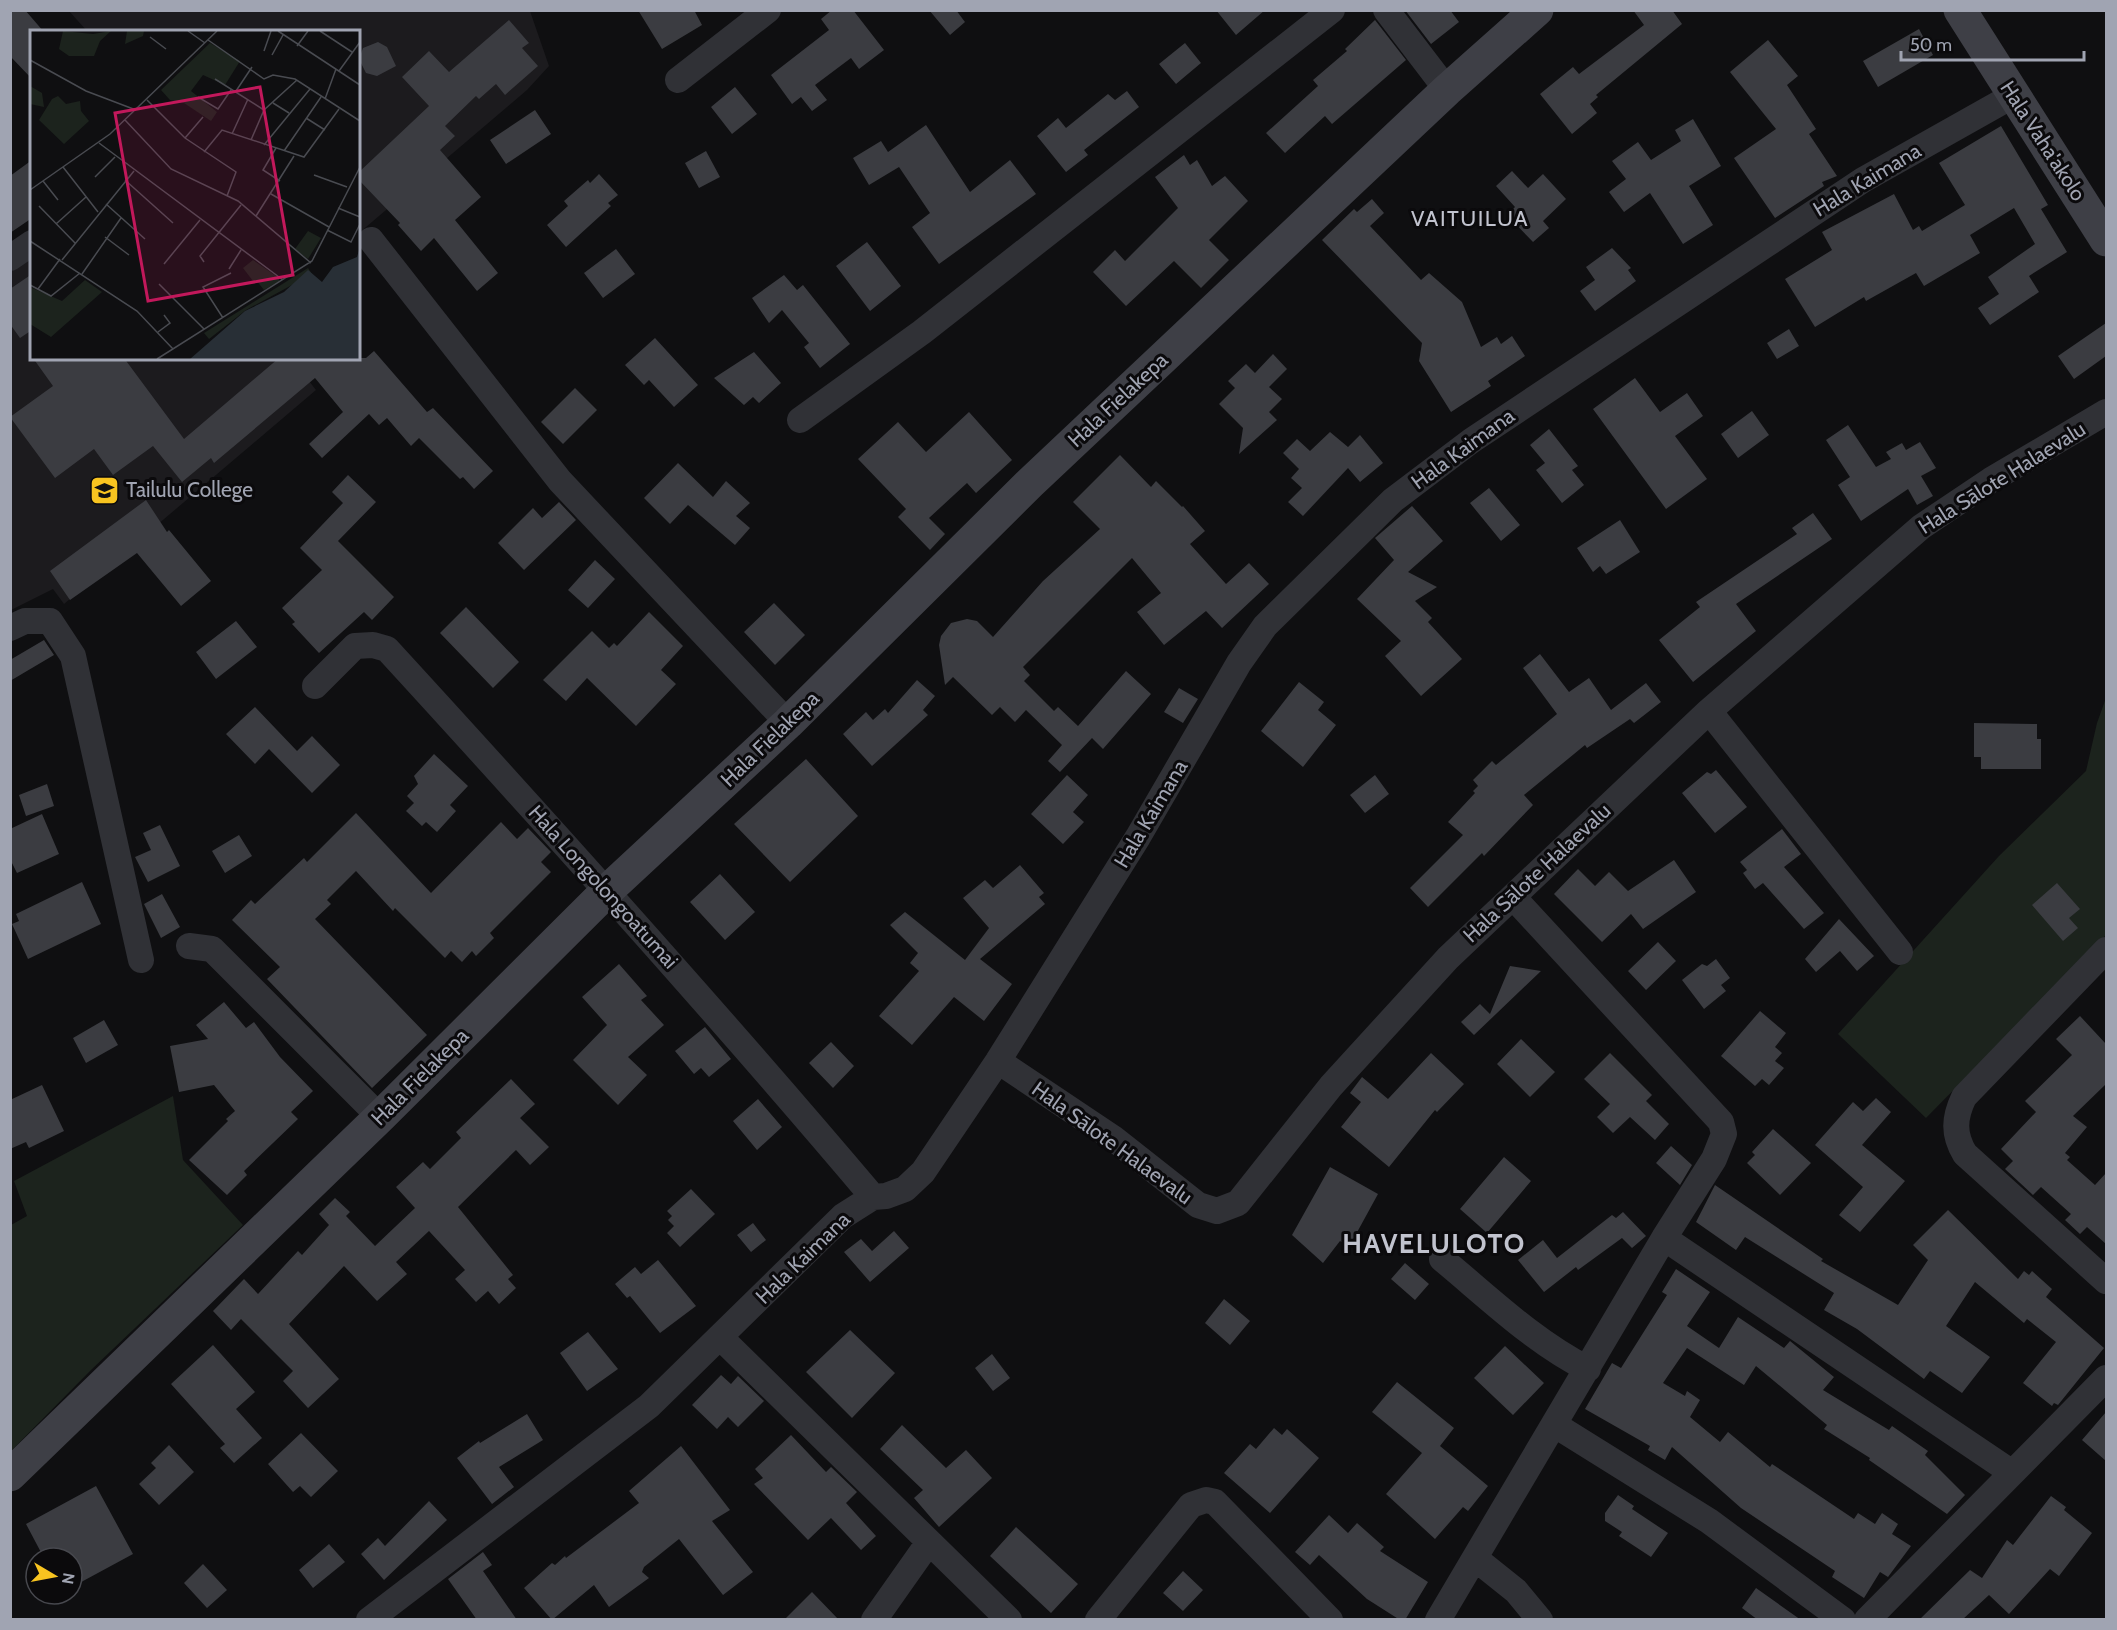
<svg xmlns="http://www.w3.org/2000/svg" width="2117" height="1630" font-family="Cabin,sans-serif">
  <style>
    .built { fill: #1c1b1e }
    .green { fill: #1c231d }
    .building { fill: #3b3c41 }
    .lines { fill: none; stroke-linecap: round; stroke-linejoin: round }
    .street { stroke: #303136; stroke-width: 26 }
    .secondary { stroke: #3e3f46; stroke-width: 33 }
    .labels { text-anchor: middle; stroke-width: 6; stroke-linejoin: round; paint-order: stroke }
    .street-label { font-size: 21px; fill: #a0a4b2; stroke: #0b0a0c }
    .poi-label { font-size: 21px; fill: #a0a4b2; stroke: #0b0a0c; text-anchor: start }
    .neighbourhood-label { font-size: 22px; letter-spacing: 1.5px; fill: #c1c3ce; stroke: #0b0a0c }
    .district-label { font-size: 27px; font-weight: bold; letter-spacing: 1.5px; fill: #c1c3ce; stroke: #0b0a0c }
    .inset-road { fill: none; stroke: #494b51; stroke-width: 1.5 }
    .view { fill: #c2185b; fill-opacity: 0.15; stroke: #c2185b; stroke-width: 3 }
    .inset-edge { fill: none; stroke: #a0a4b2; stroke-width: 3 }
  </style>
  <rect width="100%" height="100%" fill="#0f0f11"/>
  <path class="built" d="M69 11H530L549 66 527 90 359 233 358 32 87 31Z
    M31 250 32 358 292 359 316 390 64 604 53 589 11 610 10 265Z"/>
  <path class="green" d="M2106 698V935L1926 1118 1838 1034 1999 856 2086 771 2097 723Z
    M173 1096 183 1160 243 1225 91 1370 11 1451V1225L27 1216 14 1181Z"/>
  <path class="building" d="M10 10H25L44 32H32V79L10 56Z
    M638 10H694L702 25 662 49Z
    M832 10H853L884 50 859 69 851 58 815 85 827 100 812 111 801 97 792 104 771 75 829 30 821 19Z
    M929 10H956L965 22 950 35Z
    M1216 10H1265L1236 35Z
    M1405 10H1450L1459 22 1431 44Z
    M1633 10H1672L1682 24 1596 95 1598 97 1590 104 1597 113 1572 134 1540 94 1573 67 1579 74 1644 25Z
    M509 20 529 43 522 48 538 66 505 95 496 84 479 99 476 96 445 126 455 136 440 150 481 197 455 220 498 273 477 291 434 238 421 251 398 225 400 223 358 179V173L429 106 402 77 429 51 449 72Z
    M1375 20 1406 60 1332 124 1325 116 1285 153 1266 133 1318 86 1313 80 1347 51 1345 49Z
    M1919 29 1933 55 1878 87 1863 61Z
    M1768 40 1798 76 1787 85 1816 129 1809 134 1837 176 1822 182 1824 186 1775 218 1734 158 1776 129 1730 72Z
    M378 42 387 47 396 66 377 76 366 73 359 59 363 48Z
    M1185 43 1201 63 1176 84 1159 64Z
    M735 87 757 114 732 134 711 107Z
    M1127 91 1139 107 1084 150 1088 155 1066 172 1037 136 1058 118 1066 128 1108 94 1115 100Z
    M535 110 551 134 506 164 490 140Z
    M1693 119 1721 166 1689 186 1713 225 1683 244 1650 193 1624 212 1609 192 1626 179 1612 161 1638 142 1651 160 1681 141 1675 130Z
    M926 125 970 192 1010 160 1036 194 939 264 912 227 930 213 899 167 869 185 853 158 881 141 888 152Z
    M2001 126 2048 205 2041 209 2067 252 2029 276 2039 292 1990 325 1978 308 1999 294 1988 277 2035 244 2014 208 1970 235 1980 253 1924 286 1916 273 1866 301 1864 297 1815 327 1785 279 1832 250 1822 232 1894 194 1913 230 1919 226 1922 231 1965 205 1939 163Z
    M706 151 720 177 699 188 685 163Z
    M1184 155 1190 165 1197 160 1212 186 1225 176 1248 201 1209 240 1229 260 1201 288 1174 261 1126 306 1093 272 1115 250 1125 261 1178 208 1155 177Z
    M32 160V218L10 233V176Z
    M1512 171 1528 188 1543 174 1566 199 1543 221 1549 228 1533 242 1507 215 1515 207 1496 186Z
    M599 174 618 195 608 203 611 206 566 247 547 225 568 206 564 201 588 180 590 183Z
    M1372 199 1384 213 1370 226 1421 280 1429 273 1462 302 1481 347 1497 337 1501 344 1512 336 1525 356 1488 381 1491 386 1451 412 1419 361 1422 343 1322 240 1354 209 1357 212Z
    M867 242 901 286 870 311 836 266Z
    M1612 248 1631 268 1628 270 1636 281 1595 311 1580 291 1595 280 1586 267Z
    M616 249 635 274 603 298 584 273Z
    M32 274V330L20 338 10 324V289Z
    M784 275 797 290 803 285 850 344 820 368 804 347 809 343 782 310 769 323 752 298Z
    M2106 323V356L2074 379 2058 356Z
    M1789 329 1799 346 1777 359 1767 343Z
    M655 338 698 385 674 407 649 380 644 385 625 365Z
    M374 351 427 412 433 408 493 471 474 489 463 477 460 479 419 438 411 446 387 418 379 425 369 414 322 458 309 444 343 412 315 378 214 463 211 458 182 482 153 446 113 475 94 449 55 478 10 417 53 386 33 358H124L184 439 279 358H366Z
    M754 352 781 383 759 403 753 397 744 405 714 378Z
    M1273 354 1287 369 1269 387 1282 399 1269 412 1277 420 1239 454 1243 428 1219 404 1235 388 1228 381 1246 364 1255 373Z
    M1635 378 1660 412 1687 393 1703 416 1675 436 1707 479 1666 509 1593 409Z
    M575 388 597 410 563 444 541 422Z
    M1752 411 1769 435 1738 458 1721 434Z
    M969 412 1012 460 976 493 967 483 929 518 945 534 930 550 898 517 906 509 858 459 898 422 926 452Z
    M1848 425 1876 467 1891 459 1886 452 1902 443 1906 450 1920 442 1936 468 1921 476 1933 496 1917 505 1908 489 1861 521 1838 485 1850 477 1826 440Z
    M1549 429 1578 466 1572 470 1584 485 1562 503 1536 470 1545 463 1530 445Z
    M1330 432 1348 447 1360 435 1383 463 1360 482 1348 468 1303 516 1288 502 1302 488 1291 478 1299 469 1283 453 1297 439 1310 451Z
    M1120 455 1151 487 1156 481 1182 507 1183 506 1205 531 1190 544 1226 584 1249 563 1269 584 1222 628 1206 611 1164 645 1137 612 1161 593 1132 558 1023 667 1030 675 1024 681 1054 711 1058 707 1078 726 1126 671 1151 694 1103 749 1092 738 1060 772 1048 761 1062 745 1026 710 1015 722 1000 707 992 715 953 677 945 685 939 645 941 636 951 623 967 619 977 621 993 637 1043 581 1100 529 1073 502Z
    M678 463 713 497 726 481 750 503 736 516 750 528 735 545 688 505 670 524 644 498Z
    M348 475 376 502 338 541 394 597 372 620 364 612 319 653 292 624 295 622 282 608 322 570 300 548 343 503 332 492Z
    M1489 488 1520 525 1501 541 1470 503Z
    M146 500 167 532 169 530 211 581 181 606 137 553 70 600 50 571Z
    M559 502 576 520 524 570 498 543 533 508 542 518Z
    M1412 506 1443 541 1408 572 1437 587 1415 601 1432 618 1428 622 1462 659 1421 696 1385 656 1401 641 1357 599 1394 560 1375 538Z
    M1813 513 1832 539 1736 604 1756 631 1693 682 1659 640 1700 607 1696 602 1797 534 1792 528Z
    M1620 520 1640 552 1606 574 1600 566 1593 572 1577 548Z
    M595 560 615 579 588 608 568 590Z
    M774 603 805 635 775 665 744 632Z
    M466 607 519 662 493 688 440 633Z
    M649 612 683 646 661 670 676 684 636 726 587 678 566 701 543 680 592 631 609 648 614 643 617 646Z
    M236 621 257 647 216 679 196 652Z
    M44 640 54 655 10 681V660Z
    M1540 654 1569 692 1589 678 1611 710 1646 683 1661 702 1634 723 1630 719 1587 748 1585 745 1524 795 1533 805 1484 856 1482 853 1428 907 1410 888 1463 835 1448 822 1475 793 1473 791 1478 786 1473 780 1492 761 1496 765 1557 714 1523 668Z
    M917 680 935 696 923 710 928 715 872 766 843 734 866 712 873 720 885 709 888 713Z
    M1299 682 1324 702 1318 710 1336 725 1303 767 1261 731Z
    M1179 688 1198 699 1183 723 1164 712Z
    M255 707 297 751 312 736 340 765 312 793 269 749 255 764 226 734Z
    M1974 723 2037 724V739H2041V769H1981V757H1974Z
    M434 754 468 786 450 805 456 811 437 832 426 822 422 826 406 811 414 803 407 796 418 784 414 776Z
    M806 759 858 816 790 882 734 824Z
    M1716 770 1747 807 1715 833 1682 793 1707 772 1711 774Z
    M1067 775 1088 795 1073 812 1084 822 1063 844 1031 814Z
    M1375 775 1389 794 1365 813 1350 795Z
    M47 784 54 806 26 816 19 795Z
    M356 813 431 893 501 822 517 839 528 828 551 852 541 862 551 872 490 933 494 938 476 956 472 951 462 962 451 951 445 958 395 908 393 911 356 871 327 900 331 904 315 919 427 1035 372 1088 267 979 280 967 232 920 251 900 255 904 304 858 307 862Z
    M42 814 59 854 17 873 10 859V829Z
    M160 825 180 866 148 882 135 857 151 850 143 833Z
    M1782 829 1801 854 1784 867 1824 913 1804 929 1763 883 1755 889 1743 873 1747 870 1740 862Z
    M239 835 252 856 225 873 212 851Z
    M1674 860 1696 892 1643 929 1631 914 1602 942 1554 894 1578 869 1595 886 1609 872 1628 891Z
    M1020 865 1044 893 1039 897 1045 904 980 959 1012 984 984 1021 954 997 912 1045 879 1016 919 971 910 963 918 953 890 925 905 912 965 960 989 928 963 898 985 880 993 888Z
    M720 874 755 912 725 940 690 902Z
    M82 882 101 924 28 959 12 924 19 921 16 914Z
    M2057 883 2080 909 2069 918 2078 928 2063 941 2032 905Z
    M162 894 180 927 161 938 144 904Z
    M1839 919 1874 956 1857 971 1840 951 1816 972 1805 959Z
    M1658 942 1676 961 1646 990 1628 971Z
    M1716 959 1730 978 1721 985 1726 991 1704 1009 1682 980 1702 964 1707 966Z
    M619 964 647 996 641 1000 664 1025 628 1057 647 1075 618 1105 573 1060 607 1025 582 997Z
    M1510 966 1541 971 1474 1035 1461 1022 1480 1004 1490 1014Z
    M224 1002 246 1028 254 1022 280 1057 313 1091 291 1112 298 1119 244 1171 247 1175 227 1195 189 1160 228 1121 226 1119 235 1111 214 1085 179 1092 170 1046 208 1039 196 1025Z
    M1760 1011 1786 1033 1775 1047 1782 1053 1775 1061 1784 1068 1769 1085 1762 1079 1755 1086 1721 1056Z
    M2080 1016 2106 1044V1084L2073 1116 2087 1127 2065 1153 2070 1157 2067 1160 2095 1185 2106 1173V1244L2087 1227 2080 1234 2065 1220 2071 1214 2041 1187 2033 1195 2005 1169 2013 1161 2001 1149 2036 1112 2025 1101 2072 1055 2056 1039Z
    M104 1020 118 1045 86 1063 73 1038Z
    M705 1027 731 1059 709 1077 701 1068 694 1074 675 1051Z
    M1521 1039 1555 1072 1530 1097 1497 1064Z
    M831 1042 854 1066 833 1088 809 1063Z
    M1431 1053 1464 1084 1437 1112 1435 1110 1389 1167 1341 1127 1361 1102 1350 1093 1362 1077 1388 1099Z
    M1610 1053 1652 1095 1646 1101 1669 1124 1655 1140 1630 1117 1613 1133 1597 1117 1610 1104 1584 1079Z
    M511 1079 535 1104 520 1118 549 1147 530 1165 516 1150 458 1207 513 1275 508 1279 516 1288 499 1304 488 1291 476 1302 455 1279 465 1270 429 1231 396 1262 407 1274 377 1301 344 1266 289 1324 339 1379 308 1408 283 1381 293 1371 241 1319 231 1330 213 1311 244 1279 258 1294 298 1251 302 1255 329 1225 319 1214 335 1198 350 1212 346 1216 375 1246 415 1208 396 1187 423 1162 430 1169 461 1138 456 1132Z
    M42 1085 64 1131 29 1148 26 1142 10 1149V1100Z
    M1876 1098 1891 1112 1862 1145 1905 1181 1860 1232 1839 1215 1863 1187 1815 1145 1853 1102 1863 1111Z
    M758 1099 782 1127 757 1150 733 1121Z
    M1773 1129 1811 1163 1780 1195 1747 1163 1755 1155 1752 1152Z
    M1671 1146 1692 1165 1680 1185 1656 1163Z
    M1504 1157 1531 1181 1487 1233 1460 1209Z
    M1330 1167 1378 1194 1349 1247 1340 1241 1323 1263 1292 1235Z
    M1715 1185 1823 1259 1821 1261 1898 1305 1928 1260 1913 1245 1948 1210 2018 1279 2024 1271 2029 1275 2032 1271 2052 1289 2046 1297 2104 1348 2058 1405 2054 1403 2052 1406 2023 1383 2056 1342 2027 1319 2024 1323 1975 1282 1946 1326 1990 1357 1962 1393 1930 1371 1924 1379 1857 1329 1824 1310 1834 1293 1745 1237 1736 1250 1696 1222Z
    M691 1189 715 1214 680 1247 667 1233 674 1226 668 1220 672 1216 667 1211Z
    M1623 1212 1646 1236 1632 1248 1622 1238 1578 1270 1576 1267 1544 1292 1518 1260 1543 1240 1557 1258 1612 1215 1616 1218Z
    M753 1223 766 1240 751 1252 737 1235Z
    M894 1231 909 1248 870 1282 844 1252 861 1239 872 1251Z
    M658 1260 696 1306 660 1333 630 1296 627 1298 615 1284 635 1267 641 1274Z
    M1405 1263 1429 1284 1415 1300 1391 1279Z
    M1676 1269 1710 1292 1687 1326 1719 1348 1738 1317 1784 1348 1790 1341 1834 1377 1823 1390 1889 1430 1892 1426 1928 1451 1925 1455 1965 1495 1947 1514 1869 1460 1870 1458 1824 1429 1827 1425 1756 1366 1744 1385 1687 1348 1663 1383 1685 1396 1687 1391 1700 1400 1690 1417 1720 1442 1728 1432 1770 1467 1772 1464 1854 1519 1858 1513 1875 1524 1882 1513 1898 1524 1892 1534 1911 1546 1888 1577 1880 1572 1864 1598 1832 1577 1835 1571 1741 1508 1672 1447 1665 1460 1648 1450 1650 1446 1585 1409 1612 1363 1621 1368 1667 1295 1662 1292Z
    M1224 1299 1250 1321 1230 1345 1205 1323Z
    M850 1330 895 1373 852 1418 806 1372Z
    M588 1332 618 1369 587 1391 560 1353Z
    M213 1345 255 1392 236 1409 262 1438 234 1463 220 1448 225 1444 171 1384Z
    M1505 1346 1544 1383 1513 1415 1474 1378Z
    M992 1354 1010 1378 993 1391 975 1368Z
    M721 1375 731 1384 738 1376 764 1401 738 1427 728 1417 717 1429 692 1405Z
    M1397 1382 1454 1428 1440 1446 1488 1486 1468 1511 1463 1507 1435 1539 1386 1494 1422 1453 1372 1412Z
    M2106 1412V1461L2082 1440Z
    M527 1414 543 1440 499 1467 514 1487 492 1504 457 1458 479 1441 480 1443Z
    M902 1425 946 1468 966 1450 992 1478 939 1527 914 1498 923 1490 880 1449Z
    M1274 1428 1282 1435 1287 1429 1319 1458 1270 1513 1224 1473 1250 1444 1256 1449Z
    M301 1433 338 1471 311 1497 300 1486 293 1492 268 1464Z
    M791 1435 826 1472 831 1467 857 1492 846 1503 876 1536 861 1550 831 1518 808 1540 754 1484 763 1478 755 1469Z
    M169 1445 194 1472 159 1505 139 1484 156 1468 151 1463Z
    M681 1446 730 1510 712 1521 753 1572 723 1595 679 1539 644 1567 642 1572 649 1578 609 1607 594 1585 552 1620 524 1588 552 1563 555 1565 565 1556 566 1558 639 1503 629 1491Z
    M96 1486 133 1554 72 1587V1558H44L26 1524Z
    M1618 1495 1634 1506 1632 1509 1668 1533 1651 1557 1619 1536 1622 1532 1605 1521V1513Z
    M2051 1496 2066 1507 2064 1510 2092 1533 2059 1576 2050 1569 2009 1614 1989 1595 1962 1620H1919L1970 1570 1982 1578 2007 1540 2013 1545Z
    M429 1501 447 1520 384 1580 361 1554 378 1538 385 1546Z
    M1329 1515 1348 1533 1357 1523 1384 1547 1380 1551 1428 1582 1405 1620H1400L1367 1599 1319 1555 1310 1565 1295 1552Z
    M1016 1527 1078 1584 1051 1613 990 1556Z
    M329 1544 345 1562 313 1588 299 1570Z
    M483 1552 492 1565 483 1571 517 1620H477L448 1579Z
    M203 1564 227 1590 207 1608 184 1583Z
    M1183 1571 1203 1590 1183 1611 1163 1593Z
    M1756 1588 1801 1620H1758L1742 1608Z
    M812 1592 839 1620H784Z"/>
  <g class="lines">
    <path class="street" d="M1386 10 1447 90
      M678 80 768 10
      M371 240 560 481 788 723
      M10 258 32 243
      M800 420 922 332 1332 10
      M10 628 25 621H50L73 656 141 960
      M315 686 355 646 373 645 387 649C552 829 715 1010 873 1197
      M1709 711 1900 952
      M189 946 212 949 380 1117
      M2106 950 1964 1097C1954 1118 1953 1134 1965 1154L2106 1281
      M998 1061 1113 1138 1198 1205 1217 1211 1238 1203 1331 1086 1448 958 1709 711 1921 527 1991 480 2106 412
      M1664 1238 2011 1472
      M1442 1259C1488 1297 1534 1342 1588 1369
      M721 1338 1009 1620
      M1555 1425 1709 1521 1843 1620
      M1476 1559 1516 1591 1540 1620
      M369 1620 649 1406 843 1216 873 1197 886 1196 905 1189 923 1172 998 1061 1138 837 1239 663 1265 626 1393 500 1471 441 1863 180 2014 95
      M874 1620 929 1542
      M1098 1620 1191 1505 1206 1500 1215 1502 1330 1620
      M1438 1620 1664 1238 1714 1159 1724 1134 1721 1122 1513 897
      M1867 1620 2106 1378"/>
    <path class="secondary" d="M1960 10 2106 240
      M10 1475 380 1117 608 890 788 723 1029 484 1447 90 1537 10"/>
  </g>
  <defs>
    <symbol id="school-square" viewBox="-11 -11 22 22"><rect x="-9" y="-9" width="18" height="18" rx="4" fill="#f8c420" stroke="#0b0a0c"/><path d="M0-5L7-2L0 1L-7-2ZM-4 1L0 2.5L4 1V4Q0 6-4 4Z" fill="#111"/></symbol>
  </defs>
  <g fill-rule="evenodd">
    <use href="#school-square" x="88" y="474" width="33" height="33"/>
  </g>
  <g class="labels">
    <g class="street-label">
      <text transform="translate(2043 141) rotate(57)" y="7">Hala Vaha'akolo</text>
      <text transform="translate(1867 180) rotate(-31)" y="7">Hala Kaimana</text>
      <text transform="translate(1118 400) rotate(-43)" y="7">Hala Fielakepa</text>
      <text transform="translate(1463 449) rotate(-36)" y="7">Hala Kaimana</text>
      <text transform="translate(2002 478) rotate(-32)" y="7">Hala Sālote Halaevalu</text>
      <text transform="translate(770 739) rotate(-44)" y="7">Hala Fielakepa</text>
      <text transform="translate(1151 814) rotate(-59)" y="7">Hala Kaimana</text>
      <text transform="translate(1537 873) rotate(-43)" y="7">Hala Sālote Halaevalu</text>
      <text transform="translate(603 887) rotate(48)" y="7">Hala Longolongoatumai</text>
      <text transform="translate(420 1077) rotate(-45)" y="7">Hala Fielakepa</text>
      <text transform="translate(1112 1143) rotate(36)" y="7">Hala Sālote Halaevalu</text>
      <text transform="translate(803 1258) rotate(-44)" y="7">Hala Kaimana</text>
    </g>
    <g class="poi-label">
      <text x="126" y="497">Tailulu College</text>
    </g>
    <g class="neighbourhood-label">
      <text x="1470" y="226">VAITUILUA</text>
    </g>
    <g class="district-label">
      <text x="1434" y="1253">HAVELULOTO</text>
    </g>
  </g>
  <g transform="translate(30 30)">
    <rect width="330" height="330" fill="#0f0f11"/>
    <path d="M33 1 63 4 81 1 70 11 64 26H39L29 19ZM97 1H114L113 6 95 14ZM180 13 210 31 195 55 173 45 161 61 187 82 181 91 154 73 140 70 131 60ZM0 56 12 63 14 77 0 74ZM28 66 36 74 50 71 51 81 59 91 34 114 9 90 22 69ZM278 201 291 208 278 229 265 219ZM223 230 249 248V251L234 260 226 250 223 251 213 238ZM278 238 282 244 216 280 179 309 174 303ZM55 250 72 262 21 307 0 294V257L32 271Z" fill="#1c231d"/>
    <path d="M330 217V329H160L215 281 254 262 278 240 292 252 303 237 327 227Z" fill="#282f36"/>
    <path class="inset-road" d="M158 1 175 13M248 1 330 55M290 1 322 22M120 7 136 19M178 10 234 49 243 45 265 49 330 91M267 16 278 1M234 21 241 1M242 25 253 5M0 30 56 61 106 80M309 41 330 12M185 49 234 80M206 61 222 37M168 67 188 79 201 60M295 69 306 39M117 70 155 108 206 142 197 166M243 73 259 83M276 88 295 100M95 90 141 139 208 171 281 233M202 104 218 69M155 108 173 87M221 110 234 80 267 50M69 113 253 250M234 115 280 59M246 118 233 140 250 151M254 121 291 67M174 122 192 100 274 127 309 79M33 137 68 182M284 145 317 157M65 147 85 127M95 150 143 193M13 151 28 170M0 160 80 104 187 1M241 164 299 197M76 174 115 209M9 176 45 213M308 178 330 187M226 186 264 126M26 194 56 167M297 200 321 212 330 194M75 207 99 225M0 211 107 281 143 319M32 230 104 141M174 232 170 226 211 175M134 234 170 190M199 239 211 220M52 244 91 188M129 254 174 299M0 255 21 266 50 243M8 259 30 229M193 288 173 257 201 243M128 302 140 293 134 285M127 329 282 231 330 137"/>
    <path class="view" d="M230 57 263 245 118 271 85 83Z"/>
    <rect width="330" height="330" class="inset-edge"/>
  </g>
  <rect width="2117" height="1630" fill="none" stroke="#a0a4b2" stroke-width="24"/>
  <g transform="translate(54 1576) rotate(100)"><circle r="28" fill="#0b0a0c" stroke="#47484e" stroke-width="1.5"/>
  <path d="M0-4.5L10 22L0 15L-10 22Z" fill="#f8c420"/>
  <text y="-9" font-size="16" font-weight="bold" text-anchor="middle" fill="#a0a4b2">N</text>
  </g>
  <path d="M1901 51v9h183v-9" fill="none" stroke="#a0a4b2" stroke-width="3"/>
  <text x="1910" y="51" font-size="18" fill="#a0a4b2" stroke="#0b0a0c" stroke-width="4.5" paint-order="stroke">50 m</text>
</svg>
